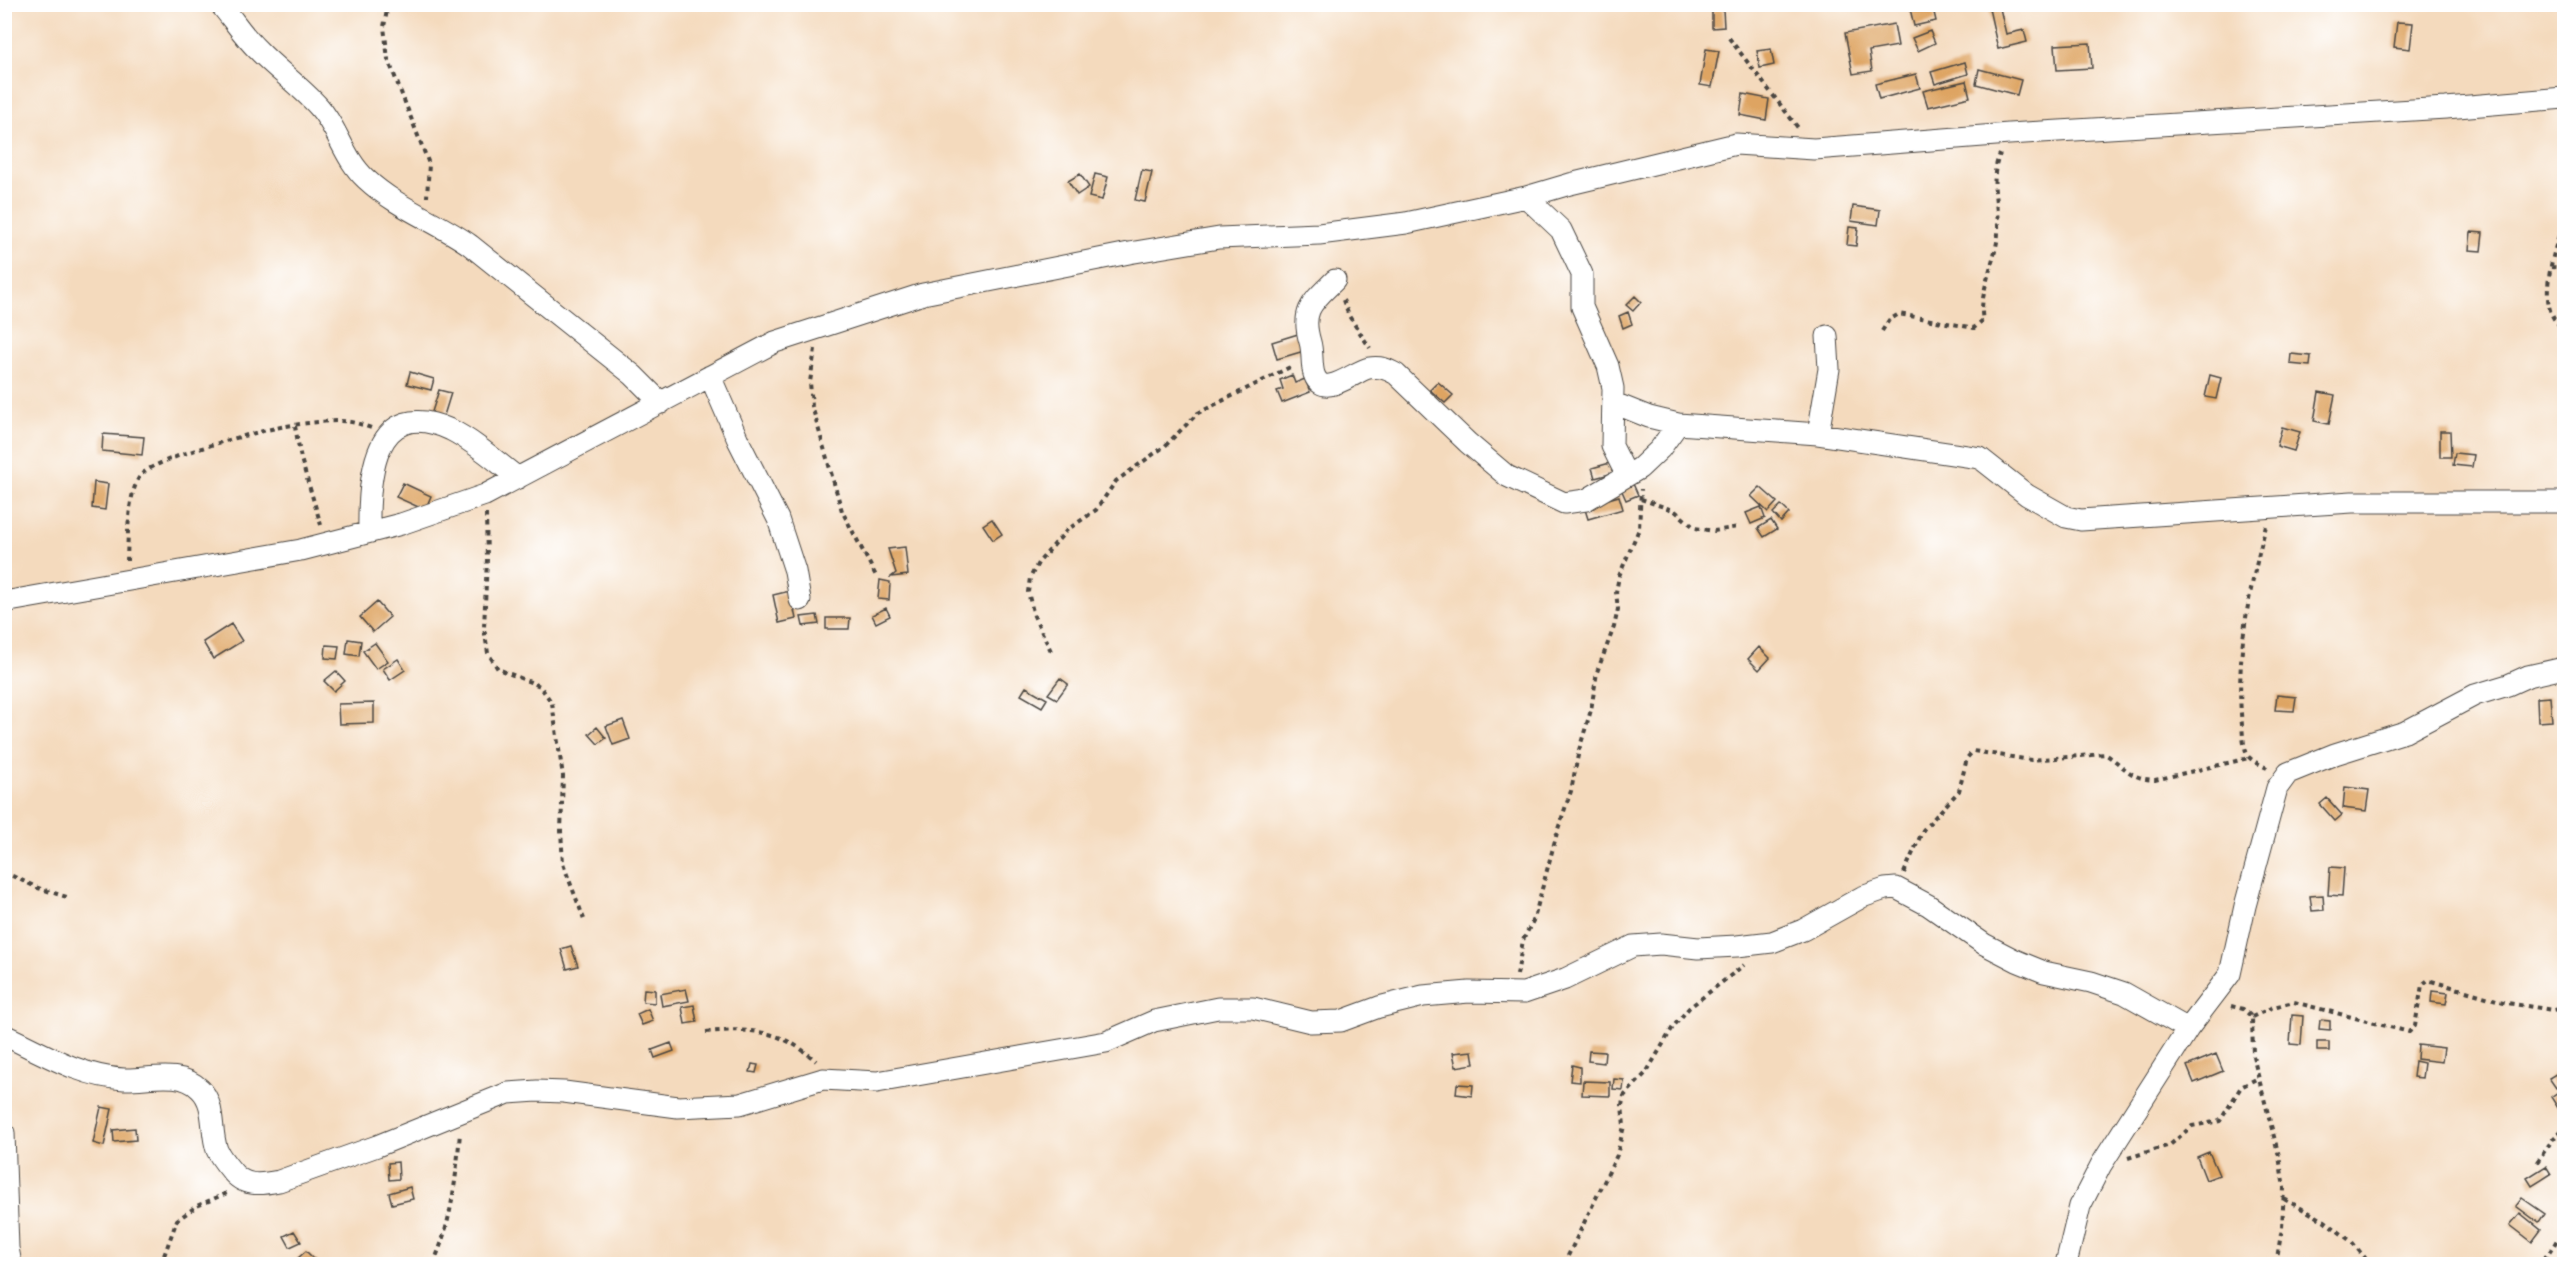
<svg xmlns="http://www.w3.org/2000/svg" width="2569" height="1269" font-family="'IM FELL Double Pica',serif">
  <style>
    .building { fill: #dea462 }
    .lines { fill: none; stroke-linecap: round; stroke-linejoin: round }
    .minor-casing { stroke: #494541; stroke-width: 23 }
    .path { stroke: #494541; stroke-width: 4; stroke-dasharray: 4.5 4.5; stroke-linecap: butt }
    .minor { stroke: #fff; stroke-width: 21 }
  </style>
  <rect width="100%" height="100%" fill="#fff"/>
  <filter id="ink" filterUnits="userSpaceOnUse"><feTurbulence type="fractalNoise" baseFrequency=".0167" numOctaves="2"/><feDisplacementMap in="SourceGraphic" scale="12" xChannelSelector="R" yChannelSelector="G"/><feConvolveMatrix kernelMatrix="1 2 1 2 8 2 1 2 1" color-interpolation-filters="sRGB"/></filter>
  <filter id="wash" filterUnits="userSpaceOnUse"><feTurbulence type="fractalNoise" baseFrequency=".008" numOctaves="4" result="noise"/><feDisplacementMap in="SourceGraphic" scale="24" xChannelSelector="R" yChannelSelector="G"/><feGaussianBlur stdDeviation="1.35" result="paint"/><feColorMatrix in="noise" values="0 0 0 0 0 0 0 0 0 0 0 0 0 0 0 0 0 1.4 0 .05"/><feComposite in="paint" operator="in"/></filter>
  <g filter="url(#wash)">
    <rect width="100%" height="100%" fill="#f4dabd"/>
    <g id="blocks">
      <path class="building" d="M1909 4H1932L1936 21 1914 26Z
        M1988 4H1999L2006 34 2024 30 2027 42 1998 49Z
        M1723 9 1724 27 1712 28V10Z
        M2397 22 2413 23 2410 49 2394 47Z
        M1894 24 1898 46 1869 51 1872 71 1853 74 1845 33Z
        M1930 31 1935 43 1918 51 1912 38Z
        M2090 43 2092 68 2057 70 2055 45Z
        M1706 49 1719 51 1712 87 1700 85Z
        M1771 49 1774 65 1760 68 1757 51Z
        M1965 62 1968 74 1935 84 1931 72Z
        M1979 69 2021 80 2017 95 1976 84Z
        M1916 74 1920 88 1879 99 1875 84Z
        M1966 81 1970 97 1928 107 1923 91Z
        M1743 94 1769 99 1766 120 1740 115Z
        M1142 170 1152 172 1145 202 1135 200Z
        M1080 174 1089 187 1077 195 1068 181Z
        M1095 174 1108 177 1102 200 1089 197Z
        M1853 206 1880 210 1878 225 1851 221Z
        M1849 227 1858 228 1856 246 1847 245Z
        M2471 232 2483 233 2481 251 2469 250Z
        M1635 296 1641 302 1633 311 1626 305Z
        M1628 312 1632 324 1623 328 1619 316Z
        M1298 334 1304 351 1277 359 1272 342Z
        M2291 354 2311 356 2310 366 2290 364Z
        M410 372 434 379 431 390 407 384Z
        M1292 375 1295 383 1305 379 1310 392 1282 403 1277 391 1283 389 1280 380Z
        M2210 375 2221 378 2216 399 2205 397Z
        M1438 382 1453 395 1445 403 1430 390Z
        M439 390 451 393 442 422 430 418Z
        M2319 392 2335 395 2329 424 2314 421Z
        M2282 427 2300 432 2294 451 2277 446Z
        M2440 431H2450L2451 457H2440Z
        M103 434 144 437 142 455 102 451Z
        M2455 453 2474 455 2472 467 2453 465Z
        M1610 463 1613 473 1595 478 1592 468Z
        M1630 477 1638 495 1626 500 1618 482Z
        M94 482 108 484 105 510 92 508Z
        M403 483 431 496 425 510 396 497Z
        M1760 487 1777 502 1768 512 1751 496Z
        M1619 496 1623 509 1588 519 1584 506Z
        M1781 505 1789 513 1781 522 1773 513Z
        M1761 507 1765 518 1751 524 1746 513Z
        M992 519 1002 534 993 540 983 525Z
        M1771 520 1777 529 1764 537 1758 528Z
        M905 547 908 575 891 577 896 573 888 549Z
        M880 580 890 582 889 600 878 599Z
        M790 591 796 619 779 623 773 595Z
        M377 602 390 617 373 632 360 617Z
        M886 608 890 616 876 623 872 615Z
        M817 615 819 624 803 626 801 617Z
        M826 618H850L849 629H826Z
        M231 624 242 641 213 659 203 642Z
        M348 639 361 641 359 656 346 654Z
        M375 643 388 661 376 669 363 651Z
        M326 645 339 646 337 659 325 658Z
        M1759 647 1770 658 1759 670 1748 659Z
        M398 659 405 670 390 680 383 669Z
        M336 671 345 681 334 691 324 681Z
        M1060 678 1068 684 1057 699 1048 694Z
        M1026 687 1047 699 1042 707 1021 695Z
        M2277 695 2296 697 2294 711 2275 710Z
        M2550 697 2552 721 2538 722 2537 698Z
        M374 703V723L339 724 338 704Z
        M623 720 630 739 613 745 606 726Z
        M597 727 606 738 598 744 589 734Z
        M2345 787 2369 790 2366 811 2343 808Z
        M2327 798 2342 815 2335 821 2320 804Z
        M2330 867 2344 868 2342 896 2328 895Z
        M2323 895 2324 910 2312 911 2310 896Z
        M571 946 578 966 567 969 561 949Z
        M644 989 655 990V1003L643 1002Z
        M686 989 689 1001 662 1006 660 994Z
        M2432 991 2448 993 2446 1004 2431 1002Z
        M694 1005 697 1022 685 1024 682 1007Z
        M648 1009 653 1021 642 1025 637 1014Z
        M2292 1015 2303 1016 2301 1045 2290 1044Z
        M2320 1020 2330 1021V1030L2319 1029Z
        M2317 1042H2329V1051H2317Z
        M671 1043 674 1051 655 1058 652 1050Z
        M2418 1045 2444 1048 2442 1062 2417 1059Z
        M1472 1051 1474 1064 1456 1067 1453 1053Z
        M1589 1051 1605 1052 1604 1063 1588 1061Z
        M2216 1054 2223 1071 2194 1083 2187 1066Z
        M2415 1061 2424 1063 2422 1078 2413 1077Z
        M752 1064 758 1065 756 1073 750 1072Z
        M1572 1065 1580 1067V1082L1570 1081Z
        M2564 1069V1083L2556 1088 2549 1078Z
        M1614 1079 1624 1080 1623 1090 1613 1089Z
        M1583 1081 1610 1082V1096L1582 1095Z
        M1457 1084 1473 1085 1472 1096 1456 1094Z
        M2564 1088V1104L2558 1108 2551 1097Z
        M101 1107 112 1109 104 1146 93 1143Z
        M135 1128 136 1140 114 1142 113 1130Z
        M2209 1152 2219 1175 2206 1180 2197 1157Z
        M398 1162 399 1179 389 1180 388 1163Z
        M2546 1166 2551 1174 2532 1186 2527 1178Z
        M410 1187 413 1199 392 1204 389 1193Z
        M2522 1198 2545 1214 2539 1223 2516 1206Z
        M2520 1213 2541 1230 2532 1242 2510 1225Z
        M294 1231 301 1242 290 1247 284 1236Z
        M306 1251 318 1263 316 1264H303L297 1259Z"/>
    </g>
  </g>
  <g filter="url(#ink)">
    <use href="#blocks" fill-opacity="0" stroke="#494541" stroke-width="1.5"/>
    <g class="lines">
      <defs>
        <path id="minor" d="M220 4C233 19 244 37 258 50 277 70 300 86 319 107 338 128 344 159 366 179 397 208 436 221 470 245L633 375 661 403
          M1526 197 1561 230 1582 274V307L1608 366 1613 388 1612 446 1626 474
          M1335 280C1314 301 1300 309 1310 342 1313 352 1311 364 1314 374 1323 401 1354 371 1369 368 1380 366 1387 369 1396 374L1468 443 1507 476 1564 503 1586 500 1640 468 1660 449 1678 424
          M710 376 738 440 778 519 795 571 800 600
          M1614 403 1649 417 1678 424 1818 434 1980 458 2027 495 2066 517 2081 520 2352 502H2564
          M1818 434 1829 369 1827 336
          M369 532C368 479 373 394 451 430 475 442 497 462 518 478
          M4 602 301 550 401 524 485 495 775 342 923 294 1129 253 1219 238 1319 234 1406 223 1526 197 1570 184 1736 144 1814 149 2009 134 2446 108 2564 98
          M4 1035C43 1053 81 1077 124 1079 148 1080 180 1069 200 1089 216 1104 210 1131 217 1150 220 1157 225 1163 230 1169 243 1187 259 1185 279 1181L377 1146 508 1093 537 1091 564 1092 678 1107 740 1104 823 1079 877 1082 1106 1042 1154 1021 1218 1008H1253L1311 1022 1341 1021 1379 1007 1423 996 1469 992 1524 993 1565 979 1633 946 1661 944 1698 948 1737 946 1772 942 1803 930 1862 897 1885 889 1896 888 1928 905 1984 944 2017 961 2044 972 2091 982 2124 993 2188 1029
          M4 1133 8 1248 11 1264
          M2066 1264 2080 1206 2101 1165 2188 1029 2230 974 2245 906 2277 788 2288 773 2335 754 2405 732 2475 695 2508 685 2528 676 2564 668"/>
      </defs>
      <use href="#minor" class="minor-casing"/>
      <path class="path" d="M388 4 384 27 388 59 429 164 427 197
        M1729 38 1799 129
        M2564 219C2556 246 2532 311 2564 328
        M2551 267 2564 268
        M1343 300 1349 316 1370 348
        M1882 331 1889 320 1899 314 1974 328 1983 320C1978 299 1993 264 1997 242 2002 214 1987 182 2000 154
        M815 349 810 382 812 406 842 511 876 576
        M295 426 301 459 321 525
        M1641 499 1675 511 1695 528 1714 531 1738 527
        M486 514 487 559 484 628 488 653 498 669 540 686 552 703 563 776 561 831 563 864 584 919
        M2266 526C2249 590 2235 658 2242 725 2243 735 2243 746 2248 756 2252 761 2261 765 2267 768
        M127 561C128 539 127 495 140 476 152 459 252 433 276 428 296 424 320 421 340 421 351 421 360 424 371 428
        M1051 651 1034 616 1028 592 1030 578 1038 563 1067 530 1096 510 1116 481 1165 446 1198 413 1292 366
        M4 872 38 888 70 898
        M1904 873 1923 830 1959 791 1967 758 1973 751 2031 760 2105 754C2125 766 2129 779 2155 780L2249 758
        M1517 975 1523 940 1534 919 1558 829 1571 791 1579 750 1591 710 1597 672 1614 627 1618 609 1616 592 1619 576 1639 529 1641 489
        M2231 1006 2243 1009 2252 1017 2253 1056 2279 1156 2284 1188 2282 1228 2276 1264
        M2252 1017 2273 1007 2294 1002 2409 1032 2415 1026 2422 985 2428 980 2507 1003 2553 1010 2564 1008
        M706 1032C751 1028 780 1029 816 1061
        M2128 1158 2170 1145 2192 1126 2220 1121 2241 1087 2258 1078
        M2537 1162 2553 1139 2564 1128
        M2284 1199 2325 1221 2352 1242 2370 1264
        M161 1264 177 1220 197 1206 227 1193
        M433 1264C452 1222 456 1178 460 1133
        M1564 1264 1617 1155 1624 1126 1622 1105 1624 1096 1646 1073 1673 1027 1689 1008 1744 965
        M2481 1264C2500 1261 2528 1269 2544 1258 2553 1251 2555 1239 2564 1232"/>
      <use href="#minor" class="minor"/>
    </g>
  </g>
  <rect width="2569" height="1269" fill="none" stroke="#fff" stroke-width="24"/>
</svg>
